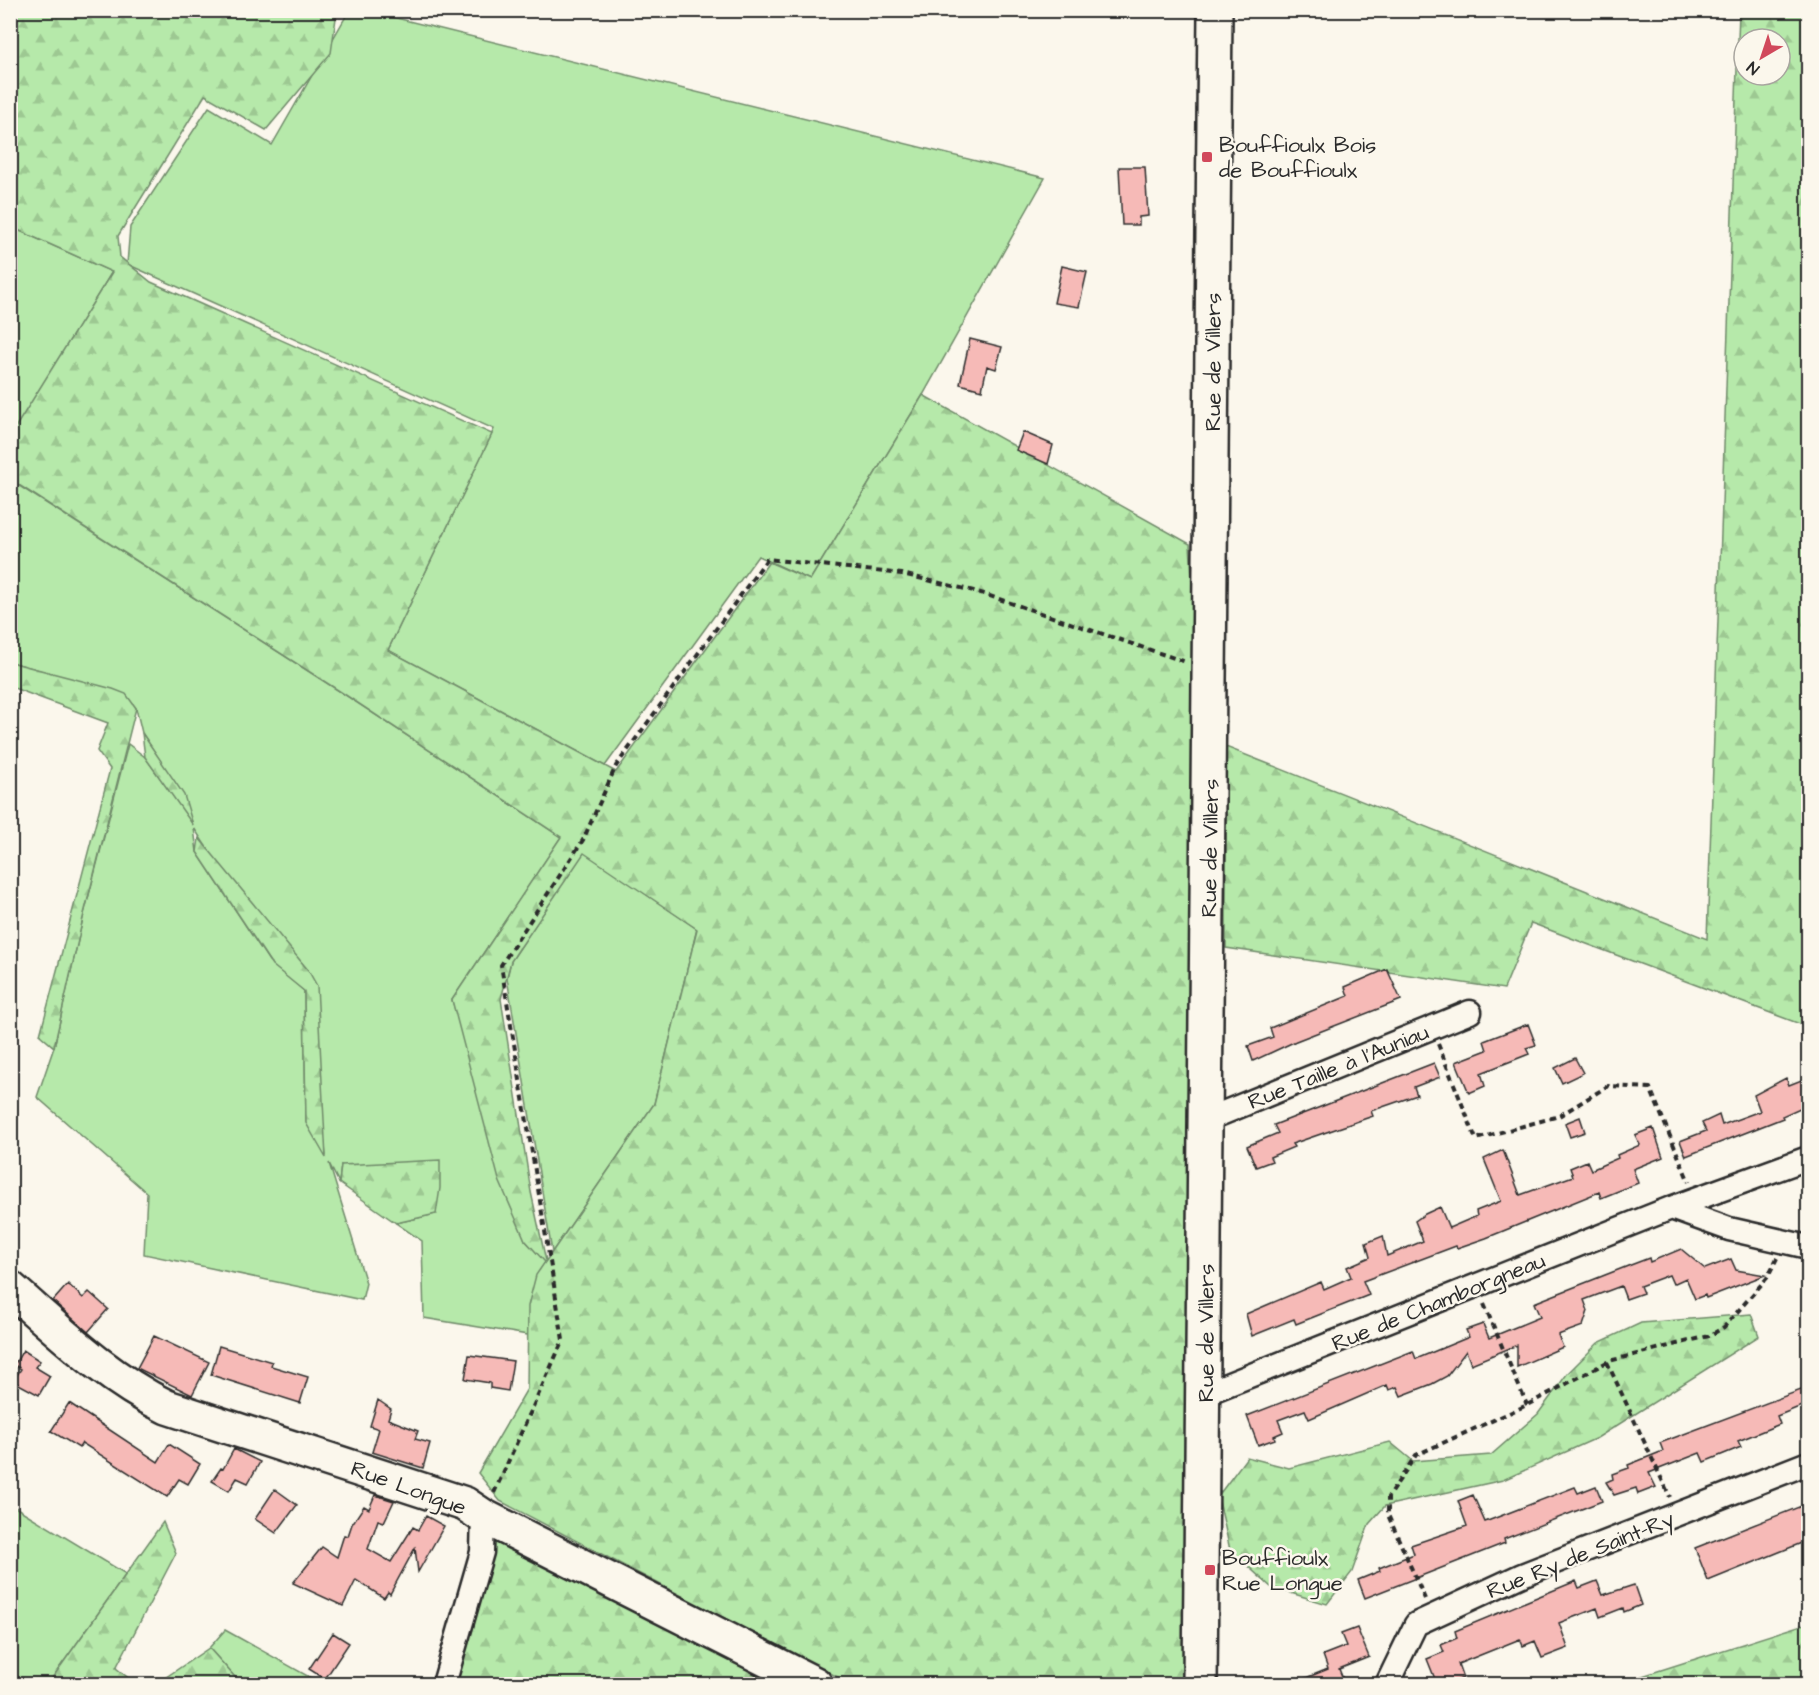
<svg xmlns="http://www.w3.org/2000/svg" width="1819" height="1695" font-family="'Architects Daughter',sans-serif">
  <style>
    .green { fill: #b6e9aa; stroke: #708a6a; stroke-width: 1.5; fill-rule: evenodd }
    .forest { fill: url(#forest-firs); stroke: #708a6a; stroke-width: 1.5; fill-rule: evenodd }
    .building { fill: #f6bab7; stroke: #2b2b2b; stroke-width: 1.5 }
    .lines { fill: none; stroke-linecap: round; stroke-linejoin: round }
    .street-casing { stroke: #2b2b2b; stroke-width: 27 }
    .secondary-casing { stroke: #2b2b2b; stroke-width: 38 }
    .path { stroke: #2b2b2b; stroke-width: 4; stroke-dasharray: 6 4.5; stroke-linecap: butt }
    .street { stroke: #fbf7ec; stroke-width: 22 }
    .secondary { stroke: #fbf7ec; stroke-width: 33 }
    .poi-dot { fill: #d1495b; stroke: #fbf7ec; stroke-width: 2 }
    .labels { text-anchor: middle; stroke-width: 5; stroke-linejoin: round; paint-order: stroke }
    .poi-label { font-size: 22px; fill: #2b2b2b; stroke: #fbf7ec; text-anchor: start }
    .street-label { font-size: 22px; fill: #2b2b2b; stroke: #fbf7ec }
  </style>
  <defs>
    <pattern id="forest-firs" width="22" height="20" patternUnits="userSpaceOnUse" patternTransform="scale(1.5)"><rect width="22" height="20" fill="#b6e9aa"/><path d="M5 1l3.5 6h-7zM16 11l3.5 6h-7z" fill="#9dc892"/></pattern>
  </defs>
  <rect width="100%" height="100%" fill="#fbf7ec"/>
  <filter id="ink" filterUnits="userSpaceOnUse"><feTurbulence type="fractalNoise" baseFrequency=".0167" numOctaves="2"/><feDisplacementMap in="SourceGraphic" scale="12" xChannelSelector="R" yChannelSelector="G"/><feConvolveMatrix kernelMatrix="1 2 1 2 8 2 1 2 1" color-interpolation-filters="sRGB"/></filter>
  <g filter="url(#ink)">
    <path class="green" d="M349 11H368L1045 178 923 395 810 580 758 556 605 766 388 650 494 429 127 264 130 227 209 107 272 145Z
      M11 227 112 272 11 436Z
      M10 480 344 694 561 837 452 1000 525 1240 546 1262C530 1284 528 1308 528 1335L424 1318 422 1241 396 1223 436 1214 341 1165 339 1183 329 1163 366 1283 362 1300 144 1254 147 1193 37 1097 54 1047 83 918 128 744 145 757 192 822 181 792 142 733 136 708 126 695 11 662ZM194 828 220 868 308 970 326 1156 306 1122 304 991 269 961 197 852Z
      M584 852 697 929 654 1104 552 1252 507 978 511 961Z
      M10 1504 126 1574 48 1684H11Z
      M225 1630 322 1684H241L209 1648Z"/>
    <path class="forest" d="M11 11H337L331 53 266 130 205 95 118 236 120 257 151 282 492 434 388 650 616 772 769 562 810 580 923 395 1190 544 1200 725 1193 1684H851L500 1501 478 1473 527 1389 528 1306 536 1275 545 1262 525 1240 499 1180 452 1000 561 837 344 694 11 480 10 436 112 272 11 227ZM584 853 697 929 654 1104 546 1261 531 1192 501 999 511 961Z
      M1739 11H1808V1027L1531 923 1504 989 1226 948V747L1707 939ZM1744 39H1780V75H1744Z
      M10 662 113 689 126 694 136 708 83 918 54 1047 40 1035 110 769 97 751 108 723 11 687Z
      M142 733 184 795 193 825 145 757Z
      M199 838 308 970 317 986 326 1158 306 1123 304 991 272 965 197 852Z
      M440 1160V1188L436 1214 396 1223 339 1183 341 1165Z
      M1751 1314 1759 1336 1597 1438 1503 1480 1385 1506 1369 1524 1352 1572 1327 1604 1271 1587 1230 1550 1218 1496 1247 1457 1289 1468 1390 1442 1413 1461 1491 1455 1538 1414 1567 1374 1598 1343 1641 1323Z
      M163 1522 176 1553 116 1668 136 1684H48Z
      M496 1539 782 1684H453Z
      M1808 1623V1684H1604L1636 1678Z
      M209 1648 241 1684H156Z"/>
    <path class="building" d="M1119 167H1145L1148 216 1139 217V225H1122Z
      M1062 266 1087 272 1079 307 1054 303Z
      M970 339 1002 347 996 369 987 366 982 390 960 384Z
      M1023 432 1053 445 1048 464 1016 450Z
      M1387 969 1401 1000 1296 1041 1253 1061 1248 1046 1273 1037 1270 1028 1348 996 1345 987Z
      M1528 1024 1536 1045 1526 1048 1529 1054 1481 1073 1485 1086 1469 1093 1456 1062 1487 1050 1484 1041Z
      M1575 1058 1583 1073 1562 1083 1555 1068Z
      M1434 1063 1440 1077 1414 1087 1417 1095 1371 1111 1373 1116 1292 1144 1294 1147 1270 1157 1272 1161 1256 1167 1247 1146 1278 1133 1274 1125Z
      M1809 1077V1104L1782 1116 1783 1118 1686 1156 1680 1141 1706 1131 1702 1123 1719 1115 1722 1125 1760 1111 1754 1095 1786 1078 1789 1085Z
      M1580 1117 1585 1132 1570 1137 1565 1123Z
      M1653 1128 1663 1157 1633 1169 1638 1183 1601 1198 1599 1192 1486 1238 1457 1248 1456 1246 1363 1281 1369 1295 1296 1324 1294 1319 1252 1336 1246 1314 1321 1282 1324 1289 1351 1277 1347 1267 1370 1257 1366 1243 1383 1236 1387 1256 1423 1241 1415 1221 1425 1214 1440 1207 1449 1228 1477 1216 1476 1211 1501 1201 1484 1159 1503 1150 1520 1195 1573 1176 1570 1168 1587 1161 1591 1170 1618 1158 1617 1155 1640 1145 1635 1135Z
      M1681 1249 1705 1269 1731 1259 1736 1270 1765 1275 1706 1298 1705 1295 1695 1299 1686 1278 1673 1284 1669 1275 1640 1286 1643 1293 1626 1299 1621 1286 1584 1300 1588 1311 1583 1326 1558 1335 1563 1347 1517 1367V1345L1471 1364 1466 1351 1447 1376 1432 1384 1401 1396 1397 1387 1389 1390 1387 1385 1309 1419 1305 1410 1278 1420 1283 1432 1274 1436 1275 1439 1258 1445 1247 1416 1413 1351 1416 1359 1469 1337 1466 1330 1483 1324 1489 1338 1540 1317 1534 1303 1628 1266 1649 1258 1650 1262Z
      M68 1284 83 1298 89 1292 108 1309 88 1332 53 1301Z
      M154 1336 209 1362 192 1395 137 1368Z
      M219 1346 272 1362 271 1366 308 1377 300 1403 211 1375Z
      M23 1350 40 1361 35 1367 50 1376 39 1395 13 1381 21 1369 14 1365Z
      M469 1355 513 1361 508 1391 490 1388V1383L465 1379Z
      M1809 1387V1403L1777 1416 1780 1424 1738 1441 1741 1447 1704 1462 1700 1453 1649 1473 1656 1487 1638 1494 1636 1488 1614 1495 1606 1482 1613 1479 1612 1474 1629 1468 1628 1465 1663 1451 1660 1443Z
      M378 1400 391 1409 388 1419 418 1431 415 1439 430 1443 423 1468 372 1452 379 1429 370 1426Z
      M69 1403 158 1462 169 1444 200 1464 188 1484 179 1479 167 1497 82 1443 79 1448 51 1431Z
      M234 1449 260 1462 248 1483 237 1478 229 1491 212 1481 221 1468 223 1469Z
      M1596 1486 1602 1501 1504 1539 1505 1543 1365 1598 1358 1580 1380 1571 1379 1568 1414 1554 1411 1545 1467 1526 1458 1501 1473 1495 1485 1522 1575 1487 1578 1493Z
      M275 1489 297 1505 276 1533 255 1519Z
      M375 1495 394 1501 384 1522 378 1520 368 1549 391 1562 413 1527 418 1530 426 1516 444 1526 418 1572 415 1548 390 1594 388 1592 384 1598 356 1580 343 1606 293 1583 322 1547 337 1557 344 1535 348 1536 352 1524 364 1506 369 1509Z
      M1809 1503V1540L1708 1581 1695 1548Z
      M1576 1581 1579 1588 1597 1581 1603 1595 1634 1585 1641 1605 1624 1612 1623 1608 1600 1617 1597 1608 1559 1623 1568 1648 1542 1658 1535 1641 1523 1646 1520 1639 1458 1664 1463 1678 1449 1684H1437L1427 1659 1444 1652 1441 1645 1457 1638 1455 1631Z
      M1357 1628 1369 1657 1339 1669 1345 1684H1291L1328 1669 1323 1655 1346 1646 1341 1634Z
      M333 1633 349 1643 325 1679 309 1669Z"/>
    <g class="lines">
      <defs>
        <path id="street" d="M1206 1120 1470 1012
          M1671 1208 1808 1158
          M1204 1394 1671 1208 1729 1229 1808 1247
          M444 1684 482 1552 483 1516
          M1387 1684 1416 1624 1522 1575 1808 1463"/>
        <path id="secondary" d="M10 1288C60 1332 107 1378 167 1407L465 1504 483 1516 815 1684
          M1200 1684 1215 10"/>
      </defs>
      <use href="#street" class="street-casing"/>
      <use href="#secondary" class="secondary-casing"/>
      <path class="path" d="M1438 1044 1476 1139 1559 1116 1608 1086 1650 1088 1689 1182
        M1484 1304 1527 1405
        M1607 1362 1670 1497
        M494 1493 563 1340 501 965 583 840 616 766 767 559 902 574 978 592 1186 662
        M1425 1599 1388 1515V1497L1416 1455 1527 1405 1609 1361 1709 1336 1724 1327 1767 1278 1777 1258"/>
      <use href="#street" class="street"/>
      <use href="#secondary" class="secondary"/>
    </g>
  </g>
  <g class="poi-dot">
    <rect x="1201" y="151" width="12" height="12" rx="3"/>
    <rect x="1204" y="1564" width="12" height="12" rx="3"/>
  </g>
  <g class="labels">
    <g class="poi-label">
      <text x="1219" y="152">Bouffioulx Bois<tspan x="1219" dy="25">de Bouffioulx</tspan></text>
      <text x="1222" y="1565">Bouffioulx<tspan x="1222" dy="25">Rue Longue</tspan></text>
    </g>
    <g class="street-label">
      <text transform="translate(1212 362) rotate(-90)" y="8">Rue de Villers</text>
      <text transform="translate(1209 848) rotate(-89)" y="8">Rue de Villers</text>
      <text transform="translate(1338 1066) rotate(-22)" y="8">Rue Taille à l'Auniau</text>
      <text transform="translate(1438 1301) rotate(-22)" y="8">Rue de Chamborgneau</text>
      <text transform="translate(1205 1333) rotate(-90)" y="8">Rue de Villers</text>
      <text transform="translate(409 1487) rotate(20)" y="8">Rue Longue</text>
      <text transform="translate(1580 1554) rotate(-22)" y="8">Rue Ry de Saint-Ry</text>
    </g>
  </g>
  <rect width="1819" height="1695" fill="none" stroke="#fbf7ec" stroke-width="36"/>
  <rect x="18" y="18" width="1783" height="1659" fill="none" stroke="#2b2b2b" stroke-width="2" filter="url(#ink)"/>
  <g transform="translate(1762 57) rotate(219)"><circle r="28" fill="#fbf7ec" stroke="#a8a59f" stroke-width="1.5"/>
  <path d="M0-4.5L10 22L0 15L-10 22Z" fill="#d1495b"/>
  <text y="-9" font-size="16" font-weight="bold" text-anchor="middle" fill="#2b2b2b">N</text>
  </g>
</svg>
